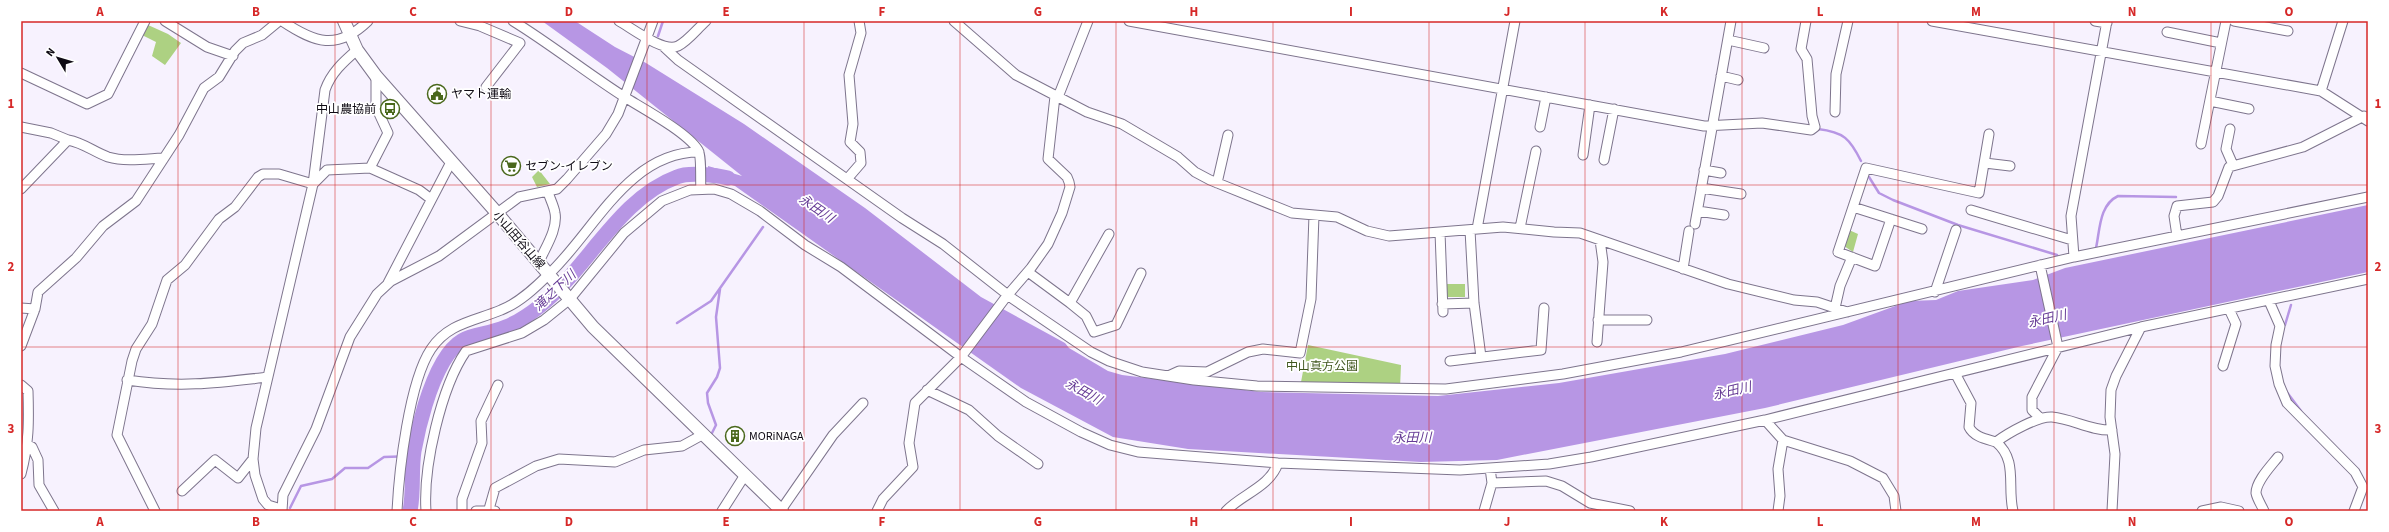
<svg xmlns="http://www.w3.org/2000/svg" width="2389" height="532" font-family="'Source Sans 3','Noto Sans JP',sans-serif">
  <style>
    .green { fill: #add182 }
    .water { fill: #b796e4 }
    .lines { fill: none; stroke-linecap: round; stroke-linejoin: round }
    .stream { stroke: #b796e4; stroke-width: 2.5 }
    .river { stroke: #b796e4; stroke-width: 15 }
    .minor-casing { stroke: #7e758d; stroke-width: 11 }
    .major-casing { stroke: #7e758d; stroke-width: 14 }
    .minor { stroke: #fff; stroke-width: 9 }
    .major { stroke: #fff; stroke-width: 12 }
    .grid { fill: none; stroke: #d62828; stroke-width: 1; stroke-opacity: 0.55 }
    .labels { text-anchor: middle; stroke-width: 3.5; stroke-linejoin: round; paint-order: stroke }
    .poi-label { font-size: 12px; fill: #0f0b14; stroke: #fff; text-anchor: start }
    .street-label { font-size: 12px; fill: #0f0b14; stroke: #fff }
    .park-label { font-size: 12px; fill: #3f561d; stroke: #fff }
    .water-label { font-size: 13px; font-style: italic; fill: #653a95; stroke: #fff }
    .neatline { fill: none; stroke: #d62828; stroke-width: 1.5 }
    .grid-label { font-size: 13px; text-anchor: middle; font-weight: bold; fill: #d62828 }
  </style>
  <rect width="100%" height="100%" fill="#f7f2fe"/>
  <path class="green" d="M148 25 168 34 181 43 165 65 152 56 156 42 142 35Z
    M539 170 550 184 537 187 532 177Z
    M1849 230 1858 234 1853 252 1844 246Z
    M1445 284H1465V297H1446Z
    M1308 345 1401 365 1400 388 1301 382Z"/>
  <path class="water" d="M542 21H575L615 47 646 63 744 124 865 208 981 297 1065 343 1069 348 1108 371 1122 375 1261 392 1438 396 1559 383 1725 354 1843 325 1909 301 1936 300 1958 291 2033 280 2065 268 2368 205V272L2022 346 1765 408 1497 460 1421 462 1188 449 1113 437 1021 388 735 186 709 179 708 166 742 176 607 68Z"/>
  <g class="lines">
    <path class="stream" d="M658 36 663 21
      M1818 129C1844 132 1850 139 1861 161
      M1869 177 1879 193 1893 200 1958 225 2057 255
      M2096 248C2100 230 2099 205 2118 196L2176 197
      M677 323 711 301 763 227
      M2285 325 2291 305
      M2286 391 2301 411
      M711 435 716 425 708 403 707 393 717 377 720 368 716 317 720 289
      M290 508 301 486 332 479 345 468H368L384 457 414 456"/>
    <path class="river" d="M410 511C414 491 411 471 414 451 419 423 429 386 443 362 462 329 478 339 506 327 518 322 530 314 540 306 587 269 619 198 677 177 688 172 716 175 728 178"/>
    <defs>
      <path id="minor" d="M165 21 207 47 233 56
        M282 21C315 43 337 51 368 21
        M460 21 480 26 520 43 486 87
        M513 21C552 45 588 74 626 98 644 109 688 133 698 150 702 156 700 181 701 189
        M619 21C633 29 664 53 678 46 688 41 697 29 706 21
        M954 21 1016 75 1087 112 1122 124 1178 157 1195 172 1210 180 1292 213 1337 217 1367 231 1389 236 1503 227 1554 232 1580 233 1728 284 1794 300 1817 302 1847 312
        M1129 21 1704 126 1762 123 1811 130 1815 127 1812 116 1807 59 1801 49 1806 21
        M1932 21 2321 91 2368 121
        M2095 21 2107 23
        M2234 21 2288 31
        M2167 32 2221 43
        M1728 40 1764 48
        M664 47 678 60 902 218 943 244 1013 299 1091 352 1109 361 1142 372 1194 380 1257 386 1446 389 1563 374 1681 352 2074 257 2368 197
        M21 73 87 104 108 94 145 21
        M1721 76 1738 80
        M2321 91 2343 21
        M1058 97 1088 21
        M2210 101 2249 109
        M1835 112 1836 74 1848 21
        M21 127 51 133 68 140
        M1540 127 1546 97
        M2230 129 2226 149 2233 165
        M2201 144 2226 21
        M1583 155 1590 105
        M1604 160 1614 109
        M1985 163 2010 166
        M370 168 388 133 376 107V76
        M1704 170 1721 173
        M848 178 861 163 860 152 850 142 853 124 849 75 861 33 859 21
        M1217 183 1228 135
        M1701 188 1741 194
        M21 189 68 140C84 143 94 152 108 157 125 162 145 159 162 158
        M1853 207 1922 229
        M1971 210 2072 240
        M1698 211 1724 215
        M1891 219 1875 266 1838 252 1866 168 1979 193 1989 134
        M1695 224 1731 21
        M1520 228 1536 151
        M1477 229 1515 21
        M1470 230 1474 303 1481 357
        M1440 232 1443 312
        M2177 236 2174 216 2177 206 2213 202 2218 196 2229 167 2303 147 2364 116
        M2074 257 2071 216 2107 21
        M539 262C545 248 558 229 555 213 554 206 550 199 548 192
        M2040 265 2058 347 2032 397V410L2040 418
        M1683 269 1689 231
        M1028 272 1070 303 1109 234
        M388 283 451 162
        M1935 292 1956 230
        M2269 301 2280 326 2276 345 2275 366 2279 384 2287 403 2355 472 2363 487 2354 511
        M1070 303 1086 316 1094 332 1116 325 1141 273
        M1442 304 1474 303
        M21 308 35 309
        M1835 308 1840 286 1852 257
        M1598 320H1647
        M1597 342 1603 262 1600 240
        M21 346 35 309 38 292 76 258 103 226 136 201 179 135 204 88 219 77 235 51 243 43 262 35 279 21
        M1450 361 1541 350 1544 308
        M2223 366 2236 324 2229 309
        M1955 373 1971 403 1969 427C1974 437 1986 439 1996 442 2008 433 2038 416 2052 417 2073 419 2091 431 2112 430
        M1168 376 1179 371 1207 372 1248 352 1263 349 1300 353 1311 299 1314 215
        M127 380C179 388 217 383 268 377
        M21 385 28 391C29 423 29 443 21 474
        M927 390 969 410 998 436 1038 464
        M1765 420 1783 440 1850 461 1883 478 1894 496 1896 511
        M1996 442C2018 460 2007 486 2013 511
        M28 445 32 447 38 460 39 485 54 511
        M1492 483 1546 481 1562 486 1590 503 1630 511
        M182 491 215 460 238 478 253 459
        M489 509 495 488 536 466 559 459 615 462 644 450 682 446 702 435
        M781 510 833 435 863 403
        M155 511 117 435 132 361 136 349 152 324 167 280 185 265 219 219 235 207 258 177 263 174H279L313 184 327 170 370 168 419 190 431 199
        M280 511 281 509 268 505 263 499 255 475 253 459 256 428 313 184 325 90C331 73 343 62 357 50
        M282 511 283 495 316 429 350 337 377 294 391 281 439 256 519 197 557 189 567 179 606 134 618 114 653 21
        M397 511C399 471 409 382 431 349 448 323 475 321 501 310 519 303 535 288 549 274 594 232 628 152 699 152
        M426 511C423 467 441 387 466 351L522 333 544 320 570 299 624 233 662 201 690 190 714 189 731 194 760 211 805 245 841 267 961 357 1026 402 1081 432 1110 445 1138 452 1278 463 1460 470 1549 464 1591 457 1765 420 2141 327 2368 279
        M462 511V499L482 443 481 421 498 385
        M476 511H495
        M722 511 745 475
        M877 511 883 499 913 467 909 443 915 403 961 357 1006 297 1031 268 1048 244 1062 213 1070 187 1069 182 1067 177 1048 159 1055 96
        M1226 511C1242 494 1270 487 1278 463
        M1484 511 1492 483 1490 468
        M1778 511 1780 496 1778 469 1783 440
        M2112 511 2115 454 2110 417 2111 390 2116 376 2141 327
        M2202 511 2221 507 2239 511
        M2264 511C2262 506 2257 499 2256 493 2256 481 2271 466 2278 457"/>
      <path id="major" d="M344 21 357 50 376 76 497 213 593 327 782 511"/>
    </defs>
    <use href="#minor" class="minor-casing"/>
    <use href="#major" class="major-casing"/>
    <use href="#minor" class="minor"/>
    <use href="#major" class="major"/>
  </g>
  <path class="grid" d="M178 21V511M335 21V511M491 21V511M647 21V511M804 21V511M960 21V511M1116 21V511M1273 21V511M1429 21V511M1585 21V511M1742 21V511M1898 21V511M2054 21V511M2211 21V511M21 185H2368M21 347H2368"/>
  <defs>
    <symbol id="civic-ring" viewBox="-11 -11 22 22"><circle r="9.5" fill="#fff" stroke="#4a681c" stroke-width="1.5"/><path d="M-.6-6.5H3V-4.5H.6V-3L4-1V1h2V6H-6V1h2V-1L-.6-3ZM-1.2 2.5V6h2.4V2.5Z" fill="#4a681c"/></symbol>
    <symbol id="bus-ring" viewBox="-11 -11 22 22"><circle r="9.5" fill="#fff" stroke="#4a681c" stroke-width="1.5"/><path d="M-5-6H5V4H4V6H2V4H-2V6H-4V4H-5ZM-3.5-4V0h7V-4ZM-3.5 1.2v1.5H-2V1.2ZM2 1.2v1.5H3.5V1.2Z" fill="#4a681c"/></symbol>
    <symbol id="supermarket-ring" viewBox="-11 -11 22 22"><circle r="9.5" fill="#fff" stroke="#4a681c" stroke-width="1.5"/><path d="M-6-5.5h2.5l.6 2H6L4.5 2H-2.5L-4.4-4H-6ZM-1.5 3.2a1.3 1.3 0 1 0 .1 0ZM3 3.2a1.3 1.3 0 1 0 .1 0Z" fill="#4a681c"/></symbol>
    <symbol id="building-ring" viewBox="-11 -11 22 22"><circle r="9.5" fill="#fff" stroke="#4a681c" stroke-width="1.5"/><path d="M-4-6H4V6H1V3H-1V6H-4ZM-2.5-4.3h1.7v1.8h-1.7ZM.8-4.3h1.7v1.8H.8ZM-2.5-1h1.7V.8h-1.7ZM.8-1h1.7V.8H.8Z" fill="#4a681c"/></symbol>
  </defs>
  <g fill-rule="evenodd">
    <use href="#civic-ring" x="426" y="83" width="22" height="22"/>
    <use href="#bus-ring" x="379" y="98" width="22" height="22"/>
    <use href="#supermarket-ring" x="500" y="155" width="22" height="22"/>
    <use href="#building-ring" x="724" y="425" width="22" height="22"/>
  </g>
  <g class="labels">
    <g class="poi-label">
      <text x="451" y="98">ヤマト運輸</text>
      <text x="376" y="113" text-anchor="end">中山農協前</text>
      <text x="525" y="170">セブン-イレブン</text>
      <text x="749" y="440">MORiNAGA</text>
    </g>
    <g class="street-label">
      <text transform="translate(519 240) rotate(49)" y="4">小山田谷山線</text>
    </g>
    <g class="park-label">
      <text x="1322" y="370">中山真方公園</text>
    </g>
    <g class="water-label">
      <text transform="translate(817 208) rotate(34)" y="5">永田川</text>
      <text transform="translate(554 290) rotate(-43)" y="5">滝之下川</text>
      <text transform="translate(2047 318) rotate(-13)" y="5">永田川</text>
      <text transform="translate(1732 390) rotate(-13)" y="5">永田川</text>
      <text transform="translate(1084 391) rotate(29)" y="5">永田川</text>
      <text transform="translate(1412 437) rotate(-1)" y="5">永田川</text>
    </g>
  </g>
  <rect width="2389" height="532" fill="none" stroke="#ffffff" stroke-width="44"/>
  <g transform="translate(58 58) rotate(308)" stroke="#ffffff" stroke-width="3" paint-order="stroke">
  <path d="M0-3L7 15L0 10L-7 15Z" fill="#0f0b14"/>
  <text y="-6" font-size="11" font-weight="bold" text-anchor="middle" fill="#0f0b14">N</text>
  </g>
  <rect x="22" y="22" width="2345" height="488" class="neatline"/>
  <g class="grid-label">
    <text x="100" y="16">A</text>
    <text x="256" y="16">B</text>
    <text x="413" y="16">C</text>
    <text x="569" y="16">D</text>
    <text x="726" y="16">E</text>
    <text x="882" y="16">F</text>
    <text x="1038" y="16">G</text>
    <text x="1194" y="16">H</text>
    <text x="1351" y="16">I</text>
    <text x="1507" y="16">J</text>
    <text x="1664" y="16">K</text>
    <text x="1820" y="16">L</text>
    <text x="1976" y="16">M</text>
    <text x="2132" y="16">N</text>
    <text x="2289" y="16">O</text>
    <text x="11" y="108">1</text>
    <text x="2378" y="108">1</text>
    <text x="11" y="271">2</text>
    <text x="2378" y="271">2</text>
    <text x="11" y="433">3</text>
    <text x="2378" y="433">3</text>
    <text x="100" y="526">A</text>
    <text x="256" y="526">B</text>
    <text x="413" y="526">C</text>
    <text x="569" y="526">D</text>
    <text x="726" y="526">E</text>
    <text x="882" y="526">F</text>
    <text x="1038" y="526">G</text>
    <text x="1194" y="526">H</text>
    <text x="1351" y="526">I</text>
    <text x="1507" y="526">J</text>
    <text x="1664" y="526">K</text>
    <text x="1820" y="526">L</text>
    <text x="1976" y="526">M</text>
    <text x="2132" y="526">N</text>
    <text x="2289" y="526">O</text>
  </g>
</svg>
